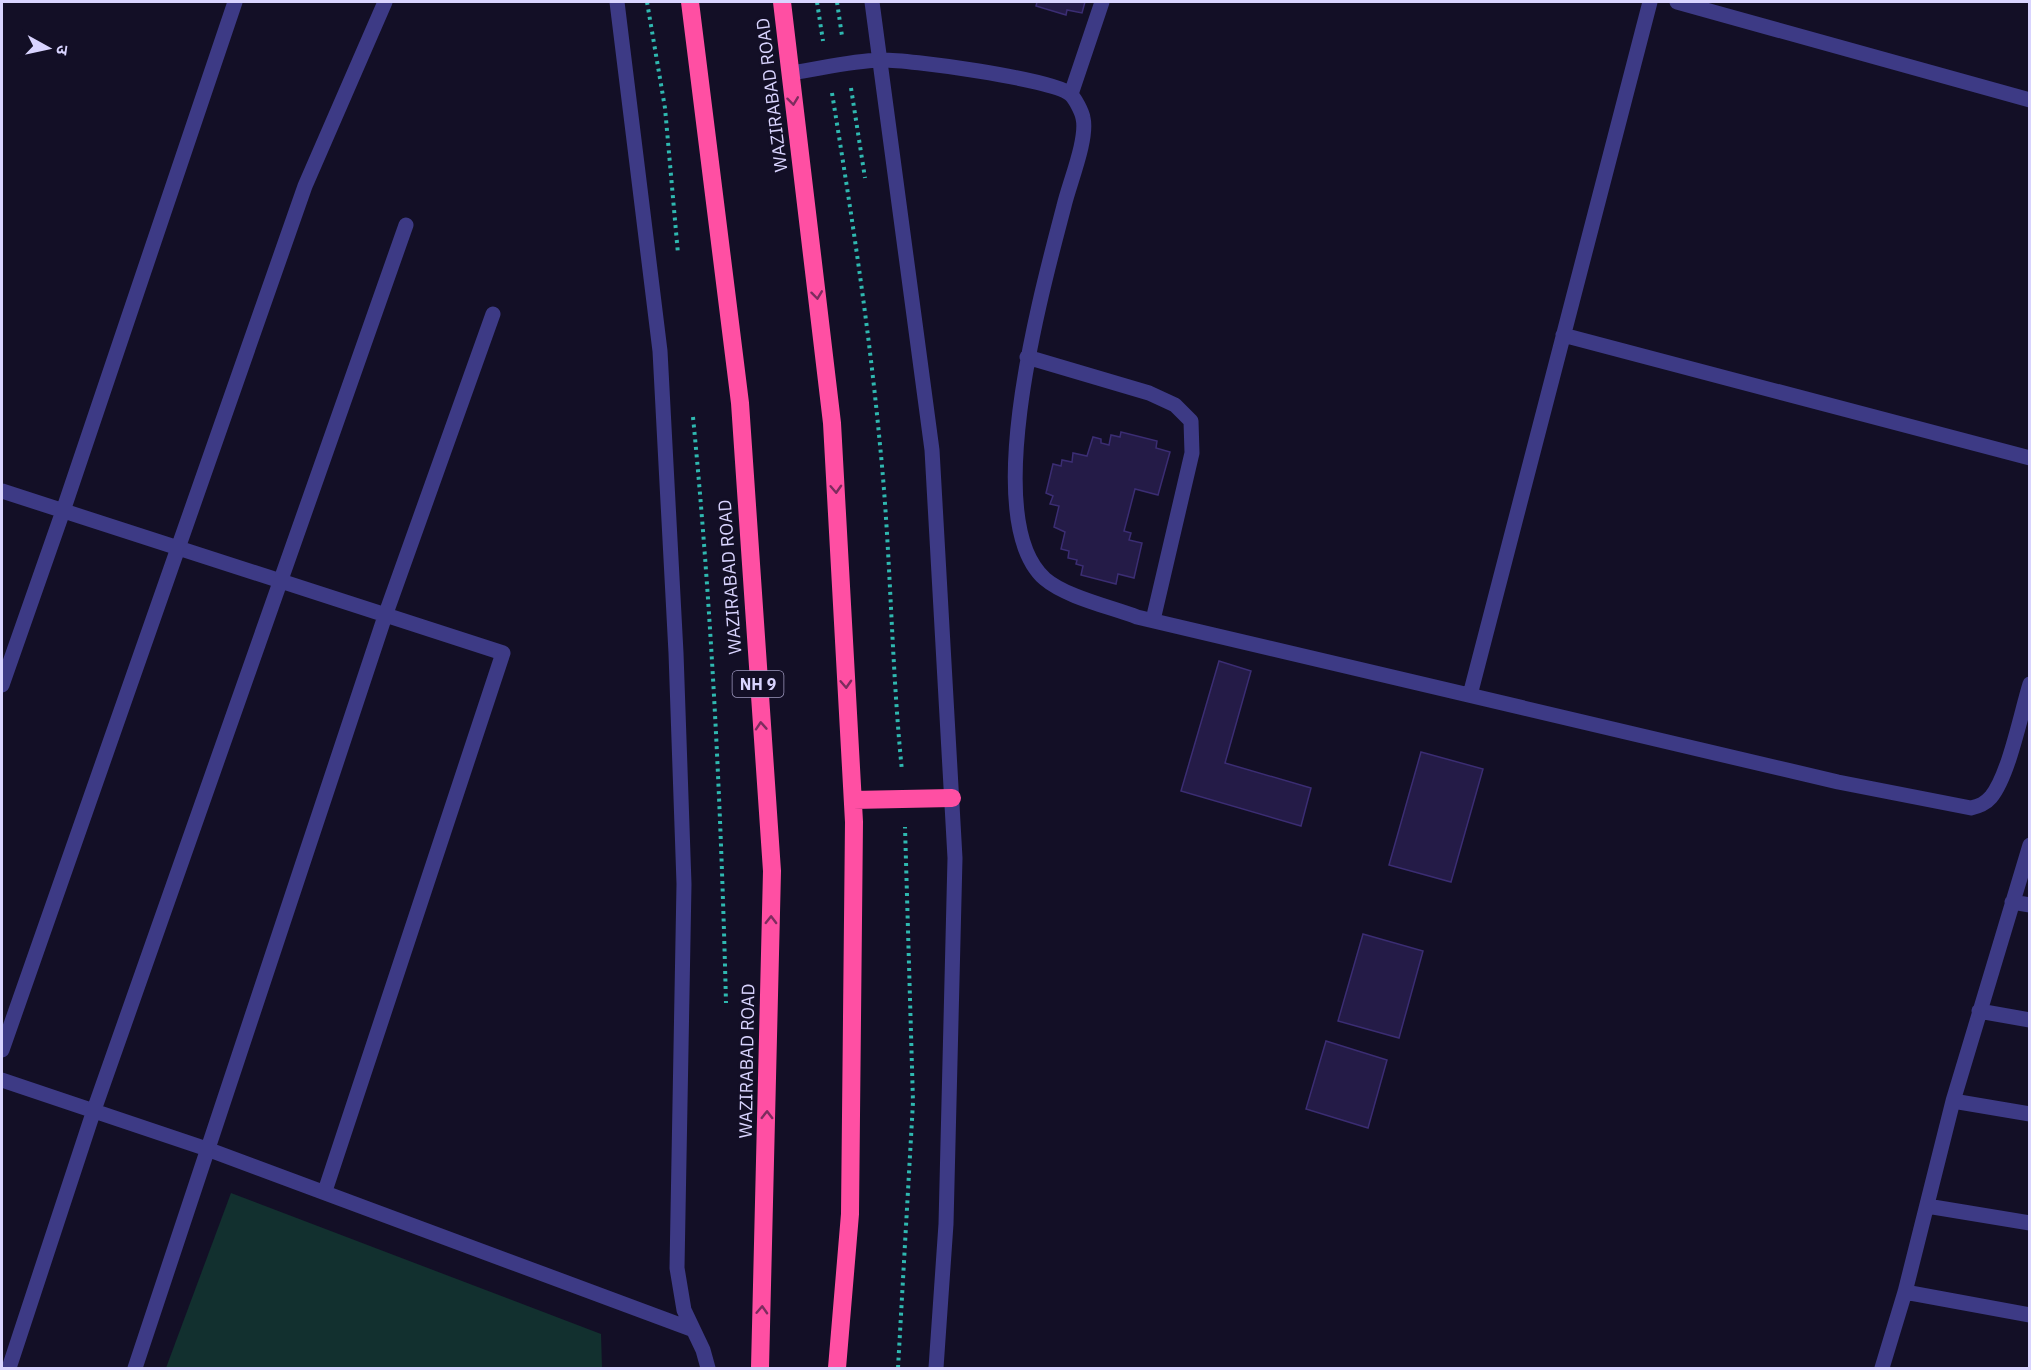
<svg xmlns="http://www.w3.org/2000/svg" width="2031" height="1370" font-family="'IBM Plex Sans','Noto Sans Devanagari',sans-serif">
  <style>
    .green { fill: #12302f }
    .building { fill: #241b47; stroke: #3b2d73; stroke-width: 1.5 }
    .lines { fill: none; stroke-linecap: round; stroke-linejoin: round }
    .path { stroke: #2fb8b0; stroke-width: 4; stroke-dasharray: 3 4.5; stroke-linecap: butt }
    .minor { stroke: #3d3a85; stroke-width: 15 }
    .highway { stroke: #ff4fa3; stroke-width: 18 }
    .oneway { stroke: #7d2c5e }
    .labels { text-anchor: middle; stroke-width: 5; stroke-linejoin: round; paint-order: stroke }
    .shield { fill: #130f26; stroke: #9e99be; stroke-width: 1.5 }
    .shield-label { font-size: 16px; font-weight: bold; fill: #d9d4ff }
    .street-label { font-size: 18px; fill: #d9d4ff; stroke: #130f26 }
  </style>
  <rect width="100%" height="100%" fill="#130f26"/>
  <path class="green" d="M231 1193 601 1334 602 1368H166Z"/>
  <path class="building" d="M1037 2H1085L1082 13 1067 10 1066 15 1036 6Z
    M1121 432 1157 441 1156 448 1170 452 1158 495 1135 489 1124 531 1131 533 1129 540 1142 543 1134 578 1118 574 1116 584 1081 575 1083 566 1076 564 1077 560 1068 558 1069 551 1061 549 1065 532 1054 527 1059 506 1050 504 1053 496 1046 493 1053 464 1061 466 1062 460 1072 462 1073 453 1087 456 1093 437 1101 439V443L1109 445 1111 435 1120 437Z
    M1219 661 1251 671 1225 763 1311 788 1301 826 1181 791Z
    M1421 752 1483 769 1451 882 1389 865Z
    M1363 934 1423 951 1399 1038 1338 1021Z
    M1326 1041 1387 1060 1368 1128 1306 1109Z"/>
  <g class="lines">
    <path class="path" d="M647 2 665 108 678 254
      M817 2 823 41
      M837 2 842 36
      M851 88 865 178
      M832 93C851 210 869 327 880 445 891 553 891 663 902 771
      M693 417C712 612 721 807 726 1003
      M898 1368 913 1102 905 827"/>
    <path class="minor" d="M617 2 660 351 676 653 684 884 677 1268 684 1310 703 1350 708 1368
      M872 2 932 450 955 858 946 1224 936 1368
      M1677 2 2030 100
      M790 73C819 69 850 61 880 60 907 59 1052 79 1070 94 1075 98 1082 112 1083 118 1088 139 1069 184 1064 206 1044 283 977 519 1045 579 1066 597 1111 607 1137 617L1838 782 1971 808C1979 806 1985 804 1991 797 2009 775 2021 713 2030 684
      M1071 94 1102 2
      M1563 335 2030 458
      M1027 357 1149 393 1175 405 1191 421 1192 453 1153 620
      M2 491 503 653 325 1191
      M2 685 63 511 235 2
      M1470 695 1650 2
      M2012 902 2030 905
      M1979 1011 2030 1020
      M2 1050 305 186 385 2
      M2 1080 207 1149 691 1329
      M1953 1101 2030 1114
      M1927 1206 2030 1223
      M1905 1292 2030 1315
      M9 1368 94 1110 406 225
      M135 1368 385 616 493 314
      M1882 1368 1905 1292 1953 1101 2030 845"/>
    <path class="highway" d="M690 2 740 403 772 871 760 1368
      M782 2 832 423 854 822 850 1214 837 1368
      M853 800 952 798"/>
  </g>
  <defs><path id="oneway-chevron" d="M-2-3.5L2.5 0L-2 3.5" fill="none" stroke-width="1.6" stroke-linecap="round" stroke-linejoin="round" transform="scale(1.5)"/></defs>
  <g class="oneway">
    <use href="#oneway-chevron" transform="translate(793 101) rotate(83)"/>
    <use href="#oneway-chevron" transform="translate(817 295) rotate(83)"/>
    <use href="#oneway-chevron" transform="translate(836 489) rotate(87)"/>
    <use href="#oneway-chevron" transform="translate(846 684) rotate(87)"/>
    <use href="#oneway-chevron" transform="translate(761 726) rotate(-94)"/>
    <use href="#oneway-chevron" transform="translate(771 920) rotate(-89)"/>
    <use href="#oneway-chevron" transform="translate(767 1115) rotate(-89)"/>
    <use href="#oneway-chevron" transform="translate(762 1310) rotate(-87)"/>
  </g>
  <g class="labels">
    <rect class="shield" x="732.5" y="671" width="51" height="26" rx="4.5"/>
    <g class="shield-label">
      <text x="758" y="690">NH 9</text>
    </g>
    <g class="street-label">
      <text transform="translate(772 95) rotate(-97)" y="6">WAZIRABAD ROAD</text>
      <text transform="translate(730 577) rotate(-94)" y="6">WAZIRABAD ROAD</text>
      <text transform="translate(747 1061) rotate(-89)" y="6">WAZIRABAD ROAD</text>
    </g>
  </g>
  <rect width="2031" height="1370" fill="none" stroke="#d9d4ff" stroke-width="6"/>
  <g transform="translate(48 48) rotate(98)" stroke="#130f26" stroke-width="4.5" paint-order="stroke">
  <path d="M0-4.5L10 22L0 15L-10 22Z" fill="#d9d4ff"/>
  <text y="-9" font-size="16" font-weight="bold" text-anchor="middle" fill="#d9d4ff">उ</text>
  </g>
</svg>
